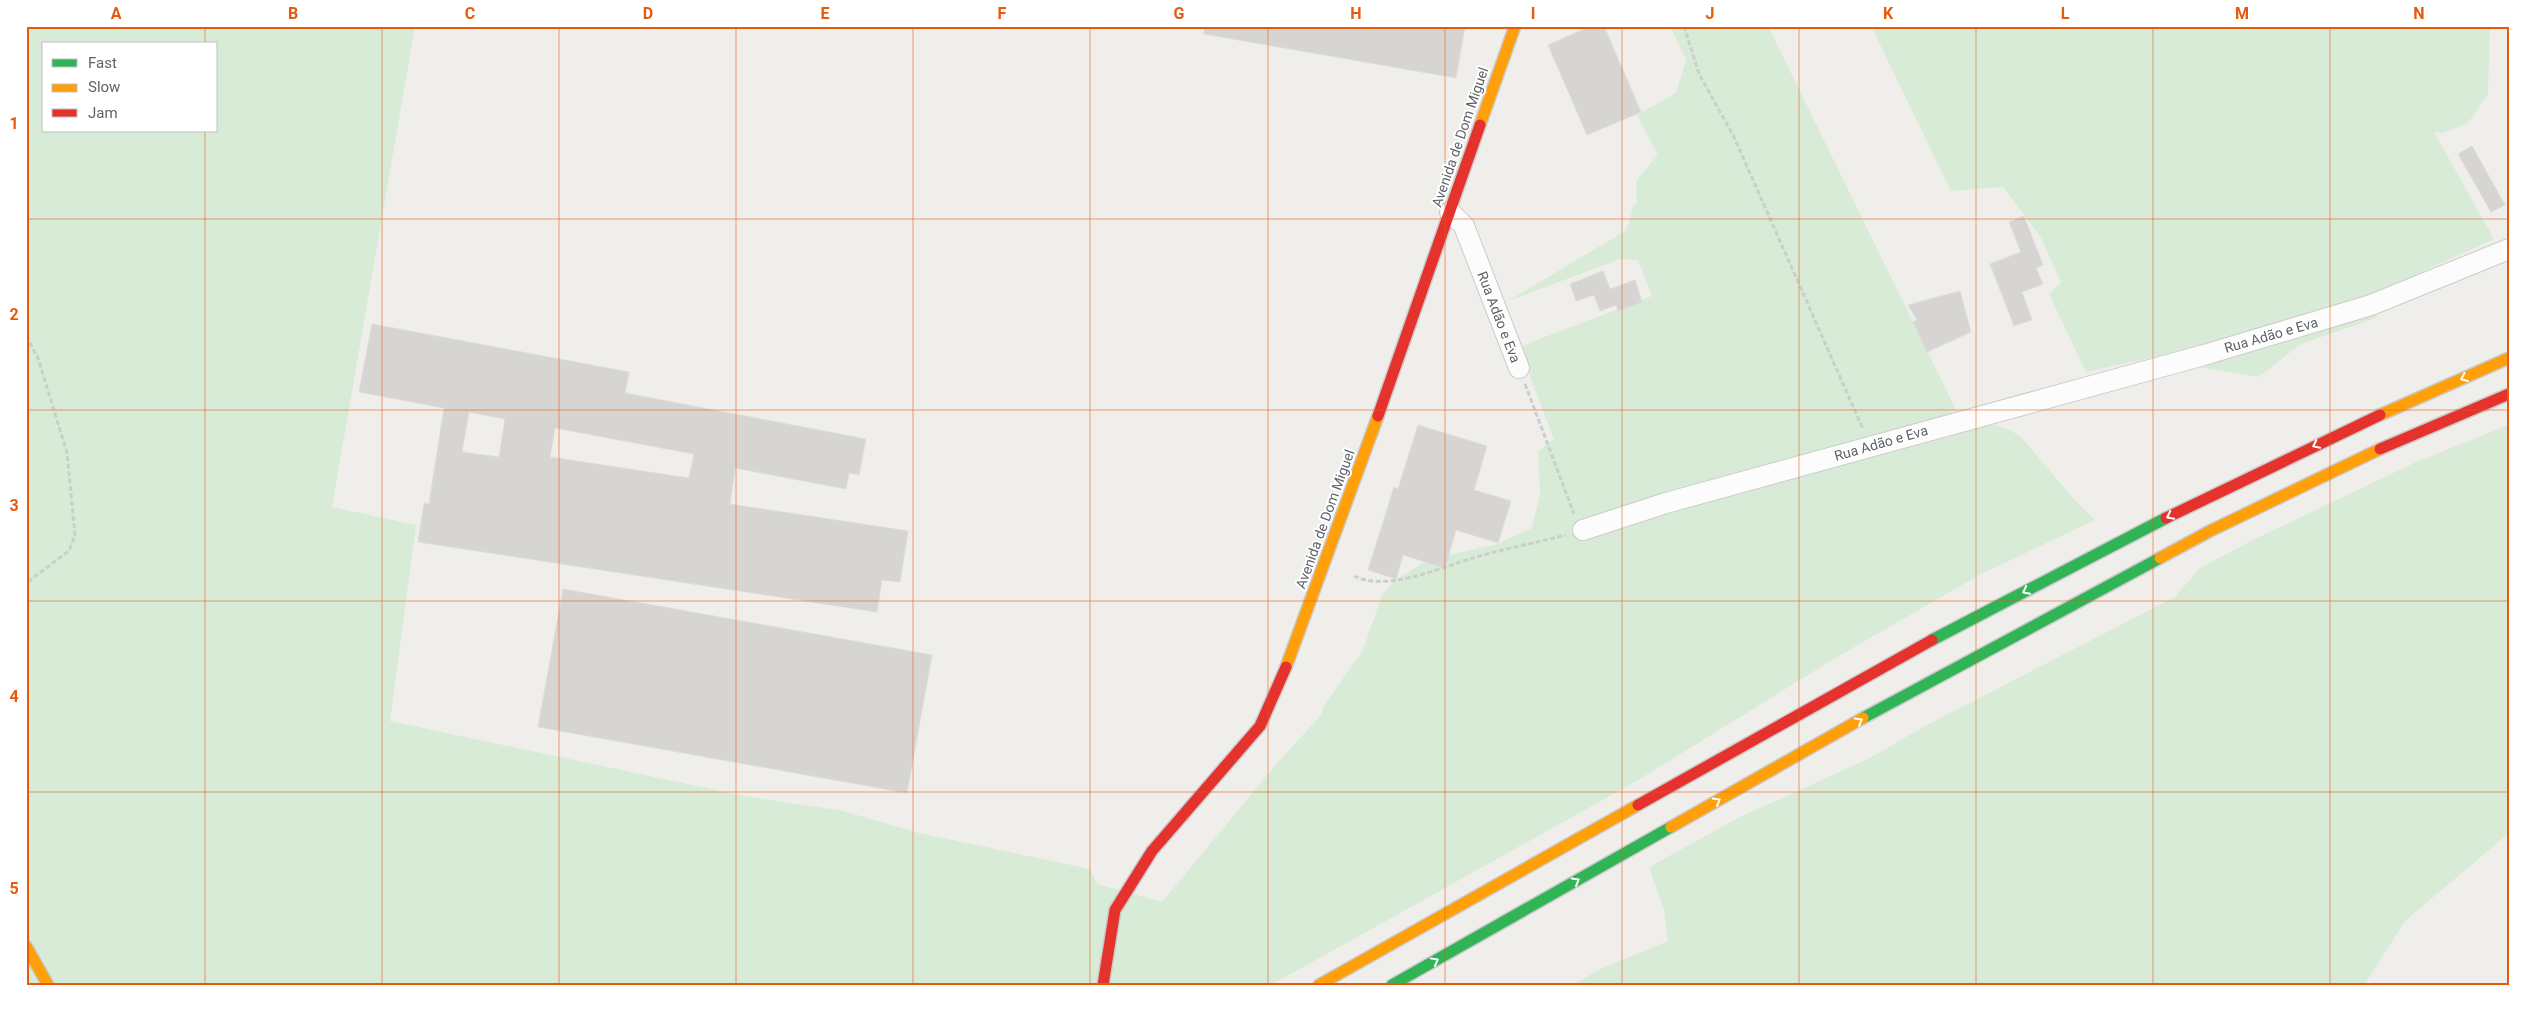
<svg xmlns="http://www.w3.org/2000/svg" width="2535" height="1011" font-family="Roboto,sans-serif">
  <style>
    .green { fill: #d8ebd6; fill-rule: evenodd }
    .building { fill: #d6d5d3; stroke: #deddd9; fill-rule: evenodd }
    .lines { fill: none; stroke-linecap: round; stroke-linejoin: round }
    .street-casing { stroke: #cbcccc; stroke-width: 22 }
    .fast-casing { stroke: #cacacb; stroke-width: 14 }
    .slow-casing { stroke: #cacacb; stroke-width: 14 }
    .jam-casing { stroke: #cacacb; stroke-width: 14 }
    .path { stroke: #cacfcc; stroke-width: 3; stroke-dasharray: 5 2.5; stroke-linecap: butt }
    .street { stroke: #fdfcfc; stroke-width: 20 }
    .fast { stroke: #30b455; stroke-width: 11 }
    .slow { stroke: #ff9f0a; stroke-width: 11 }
    .jam { stroke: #e5322d; stroke-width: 11 }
    .oneway { stroke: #fff }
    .grid { fill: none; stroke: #e8590c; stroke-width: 1; stroke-opacity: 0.55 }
    .labels { text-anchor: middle; stroke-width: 4; stroke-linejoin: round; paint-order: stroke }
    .street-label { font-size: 14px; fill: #5f6368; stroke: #fff }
    .neatline { fill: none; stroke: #e8590c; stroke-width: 2 }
    .grid-label { font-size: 16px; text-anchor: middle; font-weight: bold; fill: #e8590c }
  </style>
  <rect width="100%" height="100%" fill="#efeeea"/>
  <path class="green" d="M26 26H415L332 507 416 525 390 721 739 795 843 811 919 833 1090 869 1097 884 1162 902 1279 761 1322 714 1323 707 1363 650 1382 595 1394 581 1428 560 1497 544 1532 528 1540 495 1538 451 1554 439 1519 347 1652 296 1638 260 1620 259 1508 301 1627 230 1633 206 1637 203 1636 181 1658 155 1637 115 1676 93 1686 60 1670 26H1768L1956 410 1949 412 2008 429 2021 437 2073 498 2095 520 1981 574 1837 657 1635 782 1271 985H26ZM44 44H216V131H44Z
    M1871 26H2490L2488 94 2468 123 2443 133 2434 132 2494 239 2360 300 2378 317 2301 344 2258 377 2198 367 2163 355 2086 372 2049 294 2061 282 2040 236 2003 187 1951 191Z
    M2509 425V833L2405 921 2364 985H1573L1600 969 1668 941 1664 910 1649 867 1740 817 1868 759 1927 725 2175 597 2200 568 2253 540 2414 463Z"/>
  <path class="building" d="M1204 26H1465L1456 78 1204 34Z
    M1591 26H1604L1641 112 1587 135 1548 45Z
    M2472 146 2505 205 2491 212 2458 154Z
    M2024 216 2043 265 2036 268 2043 284 2022 292 2032 320 2014 326 1990 264 2021 252 2009 222Z
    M1603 271 1610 289 1635 280 1642 302 1618 311 1616 305 1600 311 1594 295 1576 301 1570 284Z
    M1960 291 1971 332 1927 352 1913 322 1917 320 1908 305Z
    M372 324 629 372 625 393 866 439 859 475 849 473 846 489 735 468 730 504 908 531 900 582 882 580 877 612 418 542 424 503 429 504 444 408 359 392ZM469 412 505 419 499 457 462 452ZM555 428 694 454 689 478 550 457Z
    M1418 425 1487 446 1474 490 1511 501 1498 543 1456 530 1445 568 1403 555 1396 579 1368 570 1394 487 1398 489Z
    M563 589 932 655 907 793 538 727Z"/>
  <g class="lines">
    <defs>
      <path id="street" d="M1450 212 1464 226 1519 368
        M1583 530 1666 503 2204 355 2371 305 2509 249"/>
      <path id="fast" d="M1932 640 2166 518
        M1863 718 2160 558
        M1392 985 1671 827"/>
      <path id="slow" d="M1480 125 1515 26
        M2380 415 2509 358
        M2160 558 2210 531 2380 449
        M1286 667 1378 416
        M1671 827 1863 718
        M26 946 48 985
        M1319 985 1638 805"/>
      <path id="jam" d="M1378 416 1480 125
        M2380 449 2509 394
        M2166 518 2380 415
        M1638 805 1932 640
        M1103 985 1115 910 1152 851 1260 726 1286 667"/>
    </defs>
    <use href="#street" class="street-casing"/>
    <use href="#fast" class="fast-casing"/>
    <use href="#slow" class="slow-casing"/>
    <use href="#jam" class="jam-casing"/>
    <path class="path" d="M1684 26 1699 74 1734 137 1863 429
      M26 336 38 358 67 453 75 535 69 551 26 583
      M1525 384 1574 514
      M1354 576C1387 592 1439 568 1473 558 1503 549 1535 543 1566 535"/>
    <use href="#street" class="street"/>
    <use href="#fast" class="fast"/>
    <use href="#slow" class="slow"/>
    <use href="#jam" class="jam"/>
  </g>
  <defs><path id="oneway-chevron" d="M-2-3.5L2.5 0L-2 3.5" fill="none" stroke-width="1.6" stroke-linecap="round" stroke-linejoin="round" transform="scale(1.25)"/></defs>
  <g class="oneway">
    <use href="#oneway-chevron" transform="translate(2464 378) rotate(156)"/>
    <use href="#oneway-chevron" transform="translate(2316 445) rotate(154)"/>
    <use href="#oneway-chevron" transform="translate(2170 516) rotate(153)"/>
    <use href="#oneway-chevron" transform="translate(2026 591) rotate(153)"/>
    <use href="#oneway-chevron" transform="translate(1859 721) rotate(-30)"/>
    <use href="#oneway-chevron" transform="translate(1717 801) rotate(-30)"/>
    <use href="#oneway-chevron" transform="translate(1576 881) rotate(-30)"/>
    <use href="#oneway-chevron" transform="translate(1435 961) rotate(-29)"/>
  </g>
  <path class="grid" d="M205 26V44M382 26V985M559 26V985M736 26V985M913 26V985M1090 26V985M1268 26V985M1445 26V985M1622 26V985M1799 26V985M1976 26V985M2153 26V985M2330 26V985M205 131V985M26 219H2509M26 410H2509M26 601H2509M26 792H2509"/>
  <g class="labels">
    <g class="street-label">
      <text transform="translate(1460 137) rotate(-71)" y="5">Avenida de Dom Miguel</text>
      <text transform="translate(1499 317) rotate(69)" y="5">Rua Adão e Eva</text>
      <text transform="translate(2271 335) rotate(-16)" y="5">Rua Adão e Eva</text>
      <text transform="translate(1881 443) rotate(-16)" y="5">Rua Adão e Eva</text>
      <text transform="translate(1325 519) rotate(-70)" y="5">Avenida de Dom Miguel</text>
    </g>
  </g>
  <rect width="2535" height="1011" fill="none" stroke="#ffffff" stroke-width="55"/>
  <rect x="42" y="42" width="175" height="90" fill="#ffffff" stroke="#bfc1c3"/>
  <rect x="52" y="59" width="25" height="8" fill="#30b455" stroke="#bfc1c3"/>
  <text x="88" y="68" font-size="15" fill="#5f6368">Fast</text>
  <rect x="52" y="84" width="25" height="8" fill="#ff9f0a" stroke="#bfc1c3"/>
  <text x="88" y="92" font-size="15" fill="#5f6368">Slow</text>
  <rect x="52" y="109" width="25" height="8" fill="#e5322d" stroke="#bfc1c3"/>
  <text x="88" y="118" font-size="15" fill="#5f6368">Jam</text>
  <rect x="28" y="28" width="2480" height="956" class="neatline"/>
  <g class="grid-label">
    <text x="116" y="19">A</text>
    <text x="293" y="19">B</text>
    <text x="470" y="19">C</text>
    <text x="648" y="19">D</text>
    <text x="825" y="19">E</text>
    <text x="1002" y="19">F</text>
    <text x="1179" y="19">G</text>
    <text x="1356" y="19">H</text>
    <text x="1533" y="19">I</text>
    <text x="1710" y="19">J</text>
    <text x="1888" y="19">K</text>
    <text x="2065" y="19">L</text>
    <text x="2242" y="19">M</text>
    <text x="2419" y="19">N</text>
    <text x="14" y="129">1</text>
    <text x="14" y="320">2</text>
    <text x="14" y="511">3</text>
    <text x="14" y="702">4</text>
    <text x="14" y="894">5</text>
  </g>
</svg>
